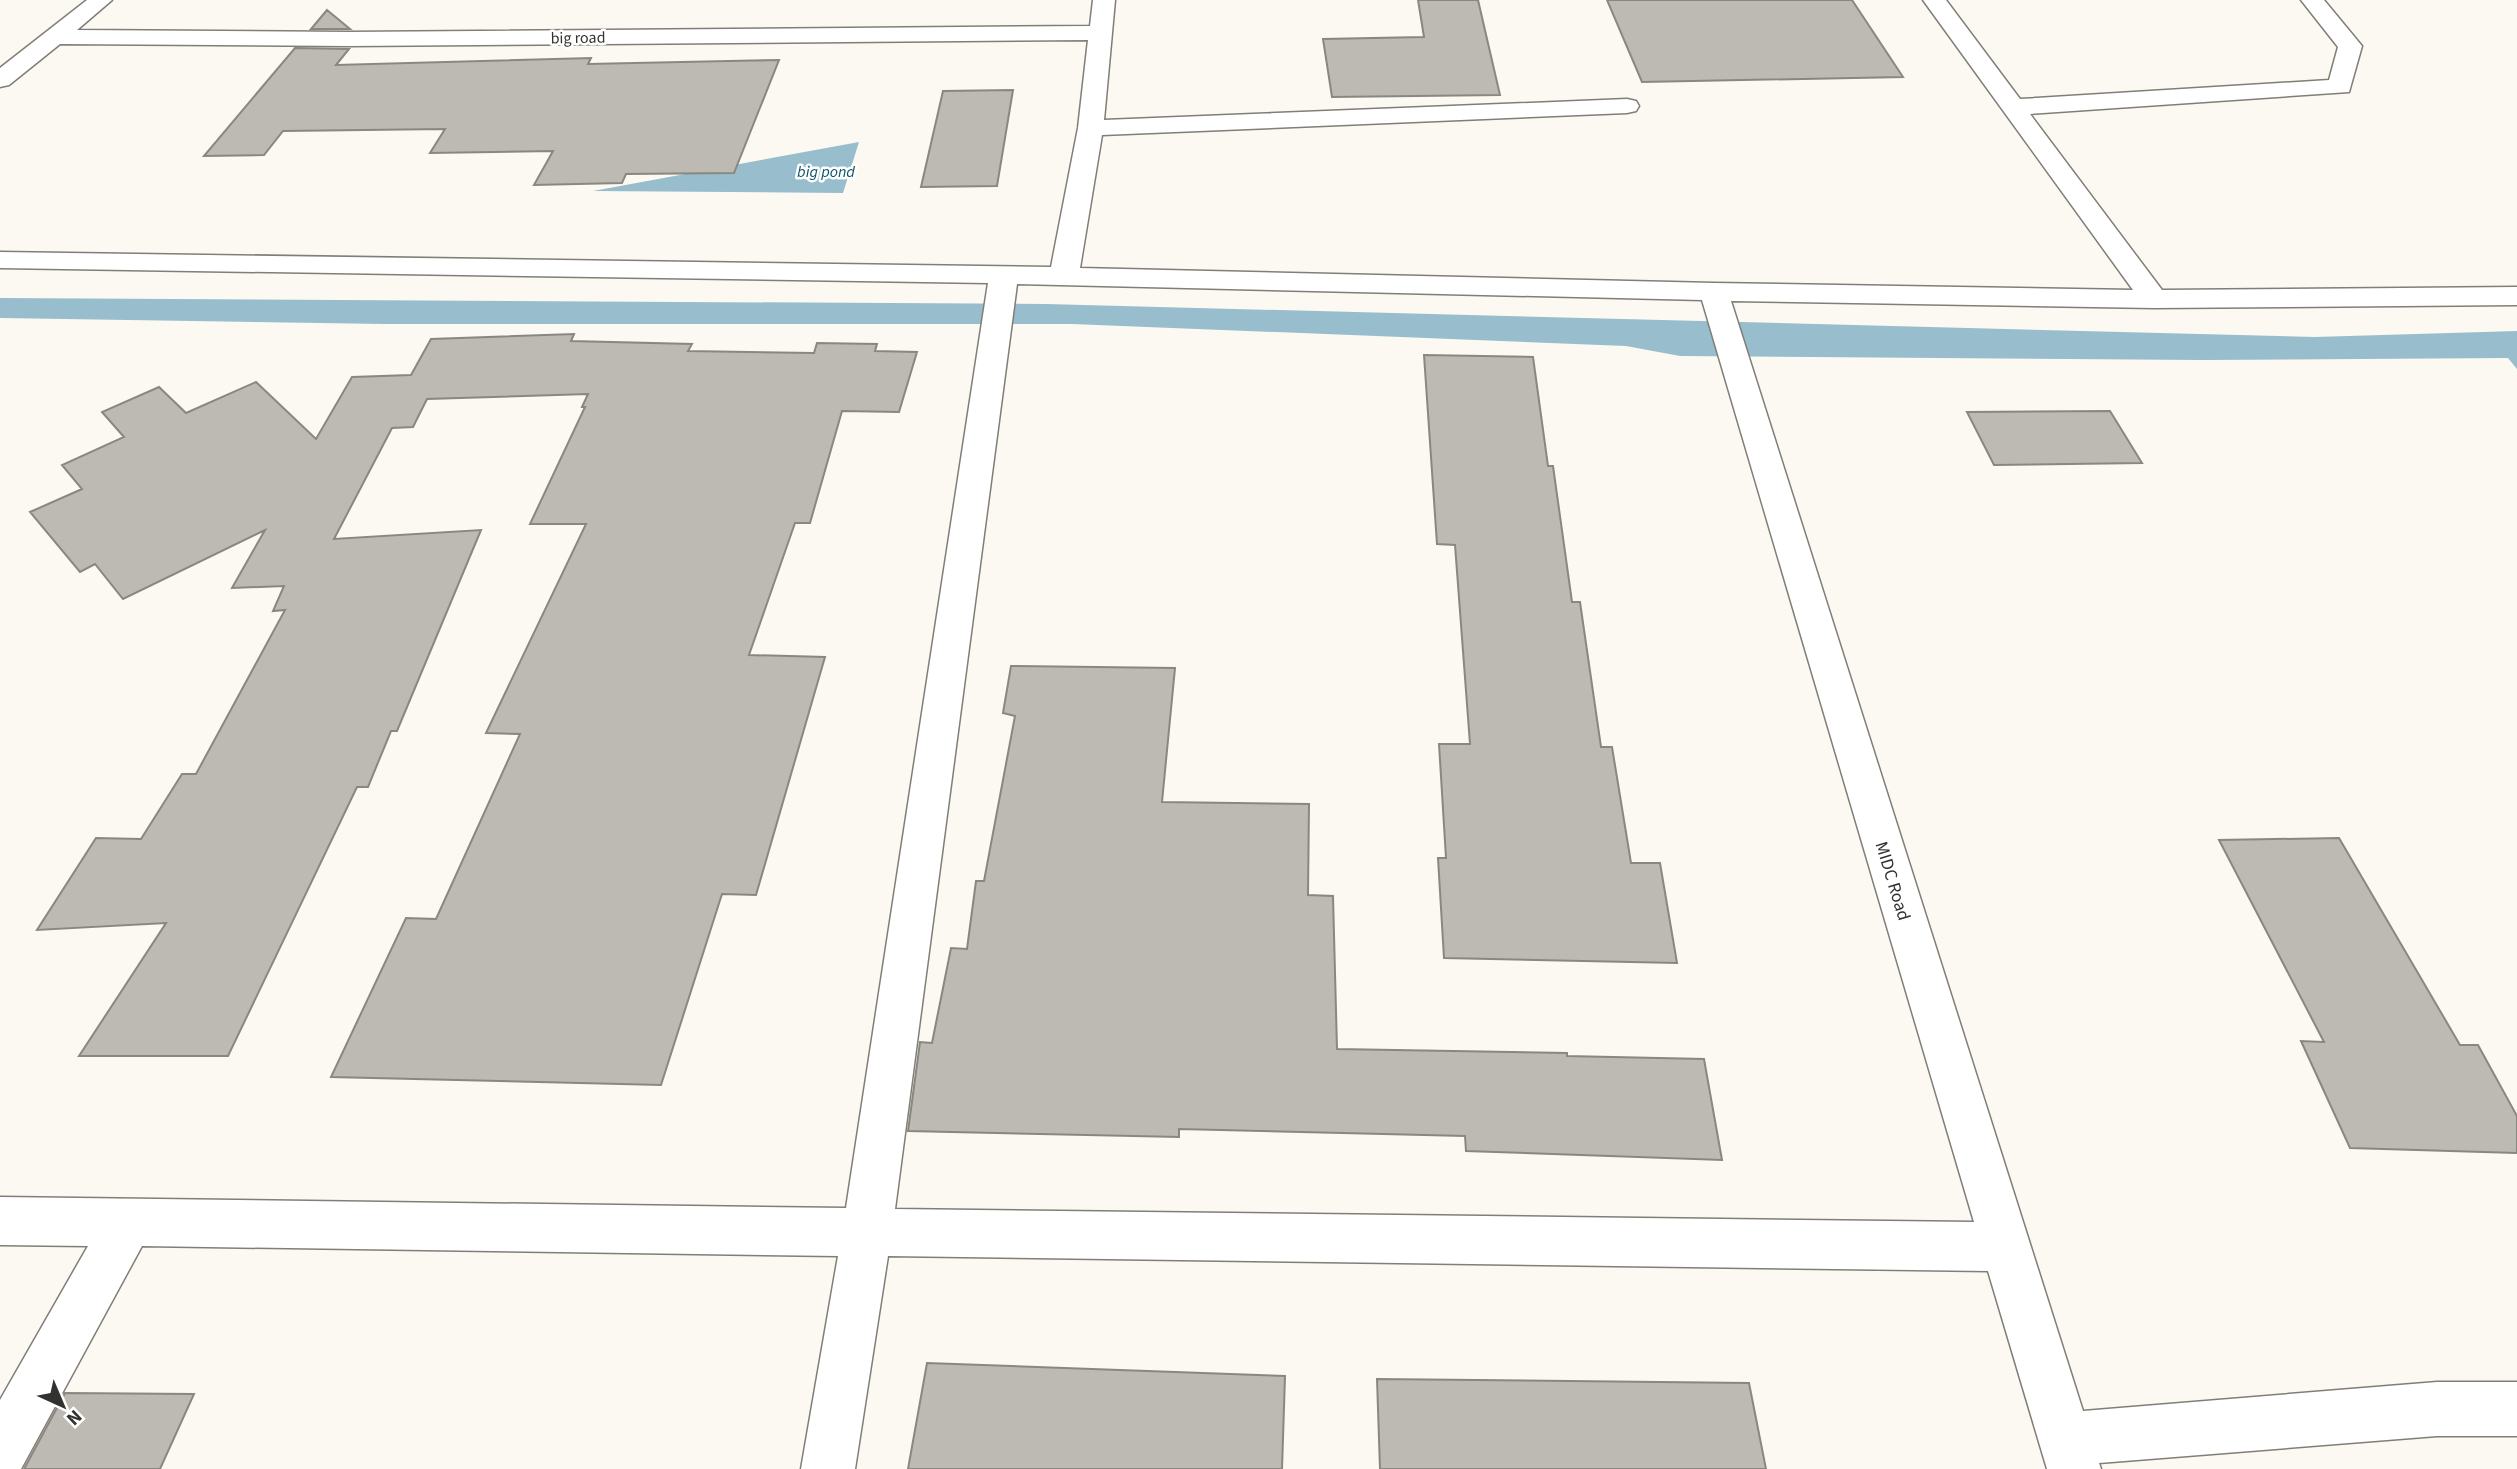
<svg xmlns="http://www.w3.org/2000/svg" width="2517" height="1469" font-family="'Source Sans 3',sans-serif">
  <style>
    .water { fill: #98bdcc }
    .building { fill: #bcbab2; stroke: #898880; stroke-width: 2 }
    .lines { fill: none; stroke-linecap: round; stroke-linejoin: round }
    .minor-casing { stroke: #807e77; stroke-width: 3 }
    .minor { fill: #fff; fill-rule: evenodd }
    .labels { text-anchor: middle; stroke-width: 5; stroke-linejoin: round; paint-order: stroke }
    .far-street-label { font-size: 16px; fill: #32322f; stroke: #fff }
    .far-water-label { font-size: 16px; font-style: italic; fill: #0d546b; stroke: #fff }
    .street-label { font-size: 18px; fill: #32322f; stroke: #fff }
  </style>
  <rect width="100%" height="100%" fill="#fbf9f1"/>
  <path class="water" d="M859 142 843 193 593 191Z
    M0 298 1046 304 2315 337 2517 331V369L2508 358 2203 360 1680 356 1626 346 1072 324H385L0 318Z"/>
  <path class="building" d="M1418 0H1478L1500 95 1332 97 1323 39 1424 37Z
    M1607 0H1852L1903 77 1642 82Z
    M327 10 350 29H311Z
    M295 48 349 49 336 65 591 58 588 64 779 60 734 173 626 174 622 183 534 185 553 151 430 153 445 129 283 131 264 155 204 156Z
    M1013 90 997 186 921 187 943 91Z
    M574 334 571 341 692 344 688 351 814 353 817 343 877 344 875 351 917 352 899 412 842 411 810 523H795L749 655 825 657 756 895 722 894 661 1085 331 1077 406 918 436 919 520 734 486 733 586 524H530L585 407H582L588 394 427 399 413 427 392 428 334 539 481 530 397 731H391L368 787H357L228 1056H79L166 923 37 930 96 838 141 839 182 774H196L285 610 273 611 284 586 232 588 265 530 123 599 95 564 80 572 30 512 82 489 62 465 124 437 102 412 159 387 186 413 256 382 316 439 352 377 411 375 431 339Z
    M1424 355 1533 357 1548 466H1553L1572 602H1580L1601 747H1612L1631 863H1660L1677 963 1444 958 1438 858H1446L1439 744H1470L1455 545 1437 544Z
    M2110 411 2142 463 1994 465 1967 412Z
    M1011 666 1175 668 1162 802 1309 804 1308 895 1333 896 1337 1049 1567 1053V1056L1704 1059 1722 1160 1466 1151 1465 1136 1179 1129V1137L908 1131 920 1042 932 1043 951 948 967 949 976 881H984L1015 716 1003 713Z
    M2339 838 2460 1045H2478L2517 1116V1153L2350 1148 2301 1041 2324 1042 2219 840Z
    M927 1363 1285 1376 1282 1469H908Z
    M1377 1379 1749 1383 1766 1469H1380Z
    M65 1393 194 1394 160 1469H24Z"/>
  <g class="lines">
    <defs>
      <path id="minor" d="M87 0H112L77 30 350 32 1090 26 1093 0H1115L1104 120 1627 99 1636 101 1639 106 1636 111 1627 113 1102 135 1080 268 1714 283 2133 290 1923 0H1946L2020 99 2329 80 2338 47 2301 0H2324L2362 46 2349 92 2030 114 2162 290 2517 287V305L2154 308 1731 301 2083 1411 2437 1382H2517V1436H2437L2099 1463 2101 1469H2047L1988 1271 888 1256 855 1469H801L838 1256 142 1246 21 1469H0V1400L88 1246 0 1245V1197L846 1208 988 283 0 268V252L1051 267 1078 128 1088 40 350 46 60 44 9 85 0 87V68ZM1017 284 1702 300 1974 1222 895 1209Z"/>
    </defs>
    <use href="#minor" class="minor-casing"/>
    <use href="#minor" class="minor"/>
  </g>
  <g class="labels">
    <g class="far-street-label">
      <text transform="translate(578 37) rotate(-1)" y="6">big road</text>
    </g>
    <g class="far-water-label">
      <text x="826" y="177">big pond</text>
    </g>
    <g class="street-label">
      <text transform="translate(1893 881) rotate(73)" y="6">MIDC Road</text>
    </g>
  </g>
  <g transform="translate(63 1406) rotate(136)" stroke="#ffffff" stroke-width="5" paint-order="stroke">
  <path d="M0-5L12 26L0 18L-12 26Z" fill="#32322f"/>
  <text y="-10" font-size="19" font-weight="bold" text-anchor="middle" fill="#32322f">N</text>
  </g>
</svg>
